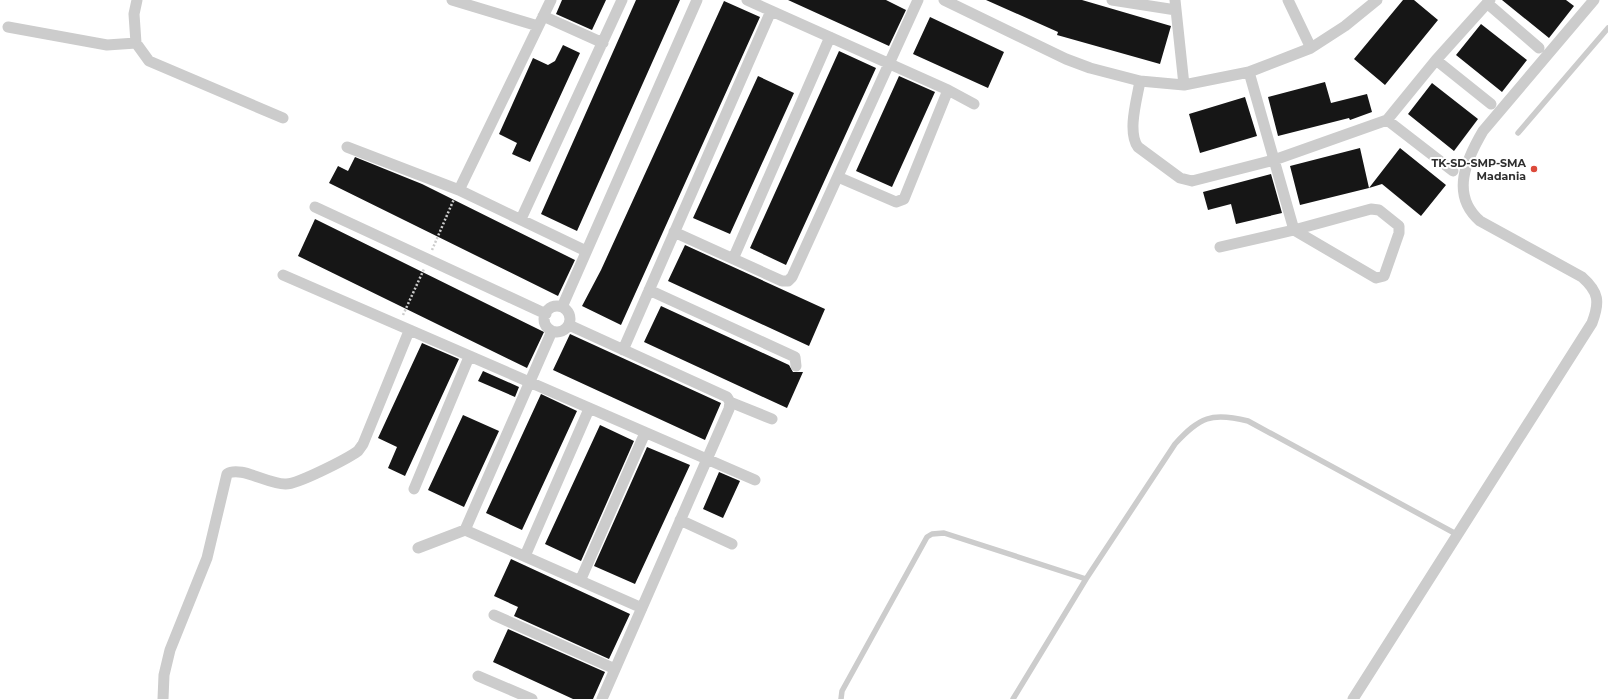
<svg xmlns="http://www.w3.org/2000/svg" width="1608" height="699" font-family="Montserrat,sans-serif">
  <style>
    .building { fill: #161616 }
    .lines { fill: none; stroke-linecap: round; stroke-linejoin: round }
    .path { stroke: #ccc; stroke-width: 2.5; stroke-dasharray: 2 2; stroke-linecap: butt }
    .lane { stroke: #ccc; stroke-width: 5.5 }
    .street { stroke: #ccc; stroke-width: 11 }
    .poi-dot { fill: #dc493a; stroke: #fff; stroke-width: 1.5 }
    .labels { text-anchor: middle; stroke-width: 4; stroke-linejoin: round; paint-order: stroke }
    .poi-label { font-size: 11px; font-weight: bold; fill: #2f2f2f; stroke: #fff; text-anchor: end }
  </style>
  <rect width="100%" height="100%" fill="#fff"/>
  <path class="building" d="M562 0H606L592 30 556 14Z
    M636 0H680L577 231 541 214Z
    M788 0H886L906 10 889 46Z
    M986 0H1082L1171 26 1160 64 1057 35 1058 32Z
    M1403 0H1414L1438 20 1385 85 1354 59Z
    M1502 0H1566L1574 6 1549 38Z
    M724 1 760 17 621 325 582 306 601 270Z
    M930 17 1004 52 988 88 913 54Z
    M1481 24 1527 60 1502 92 1456 55Z
    M563 45 580 53 530 162 512 154 517 143 499 134 533 58 548 65 555 61Z
    M839 51 876 68 786 265 750 248Z
    M758 76 794 93 730 234 693 218Z
    M899 76 935 92 892 187 856 171Z
    M1325 82 1331 103 1367 94 1372 112 1350 120 1349 118 1278 136 1268 97Z
    M1432 83 1478 119 1454 151 1408 114Z
    M1245 97 1257 136 1200 153 1189 114Z
    M1360 148 1369 188 1300 205 1290 166Z
    M1400 148 1446 185 1421 216 1382 184 1369 188Z
    M355 157 422 184 575 260 558 296 329 183 338 166 348 171Z
    M1271 174 1282 213 1236 224 1231 204 1208 210 1203 192Z
    M315 219 544 332 527 368 298 256Z
    M685 245 825 309 809 346 668 281Z
    M661 306 789 365 793 372H803L787 408 644 342Z
    M570 334 721 403 705 440 553 370Z
    M422 343 459 359 405 476 388 468 397 447 378 438Z
    M483 371 519 387 515 397 478 381Z
    M541 394 577 411 522 530 486 513Z
    M463 415 499 431 464 507 428 490Z
    M600 425 634 441 581 561 545 544Z
    M647 447 690 465 635 584 594 566Z
    M719 472 740 481 723 518 703 509Z
    M511 559 630 614 609 659 514 616 518 607 494 596Z
    M508 629 605 672 593 699H573L493 662Z"/>
  <g class="lines">
    <path class="path" d="M432 250 454 199
      M403 315 424 269"/>
    <path class="lane" d="M1518 133 1608 28
      M841 699 842 691 927 537 932 534 944 533 1086 579
      M1013 699 1086 579 1175 444C1200 417 1211 412 1248 421L1458 535"/>
    <path class="street" d="M137 0 134 14 136 43 149 61 283 118
      M452 0 538 26
      M747 0 948 90 904 199 896 202 838 177
      M944 0 1066 59 1090 68 1140 81 1184 85 1249 72 1311 48 1345 26 1377 0
      M1112 0 1176 10
      M1175 0 1184 85
      M1288 0 1311 48
      M1487 3 1539 48
      M543 16 603 43
      M8 27 107 45 136 43
      M1436 60 1491 104
      M1140 81C1137 99 1127 132 1138 147L1180 178 1192 181 1274 160 1387 120 1436 60 1490 0
      M948 90 974 104
      M1387 120 1453 171
      M347 147 459 190 586 251
      M459 190 551 0
      M315 207 546 314
      M521 219 622 0
      M674 232 782 281H788L792 277 918 0
      M1220 247 1294 230 1371 209 1379 210 1399 226V233L1384 276 1376 278 1294 230 1249 72
      M733 259 830 37
      M283 275 755 480
      M649 290 795 357 796 366
      M544 319a13 13 0 1 1 26 0a13 13 0 1 1-26 0Z
      M562 307 697 0
      M569 325 727 397 730 402 729 409 602 699
      M552 331 465 530 642 608
      M623 350 771 11
      M730 402 772 419
      M414 489 469 357
      M680 520 732 544
      M418 548 465 530
      M525 556 589 409
      M580 581 645 433
      M494 615 615 669
      M478 676 532 699
      M163 699 164 675 170 650 207 558 227 474C240 465 269 485 286 484 298 484 347 459 358 451L363 444 409 331
      M1353 699 1592 323C1600 302 1599 292 1582 277L1480 221C1450 195 1466 160 1483 131L1594 0"/>
  </g>
  <circle class="poi-dot" cx="1534" cy="169" r="4"/>
  <g class="labels">
    <g class="poi-label">
      <text x="1526" y="167">TK-SD-SMP-SMA<tspan x="1526" dy="13">Madania</tspan></text>
    </g>
  </g>
</svg>
